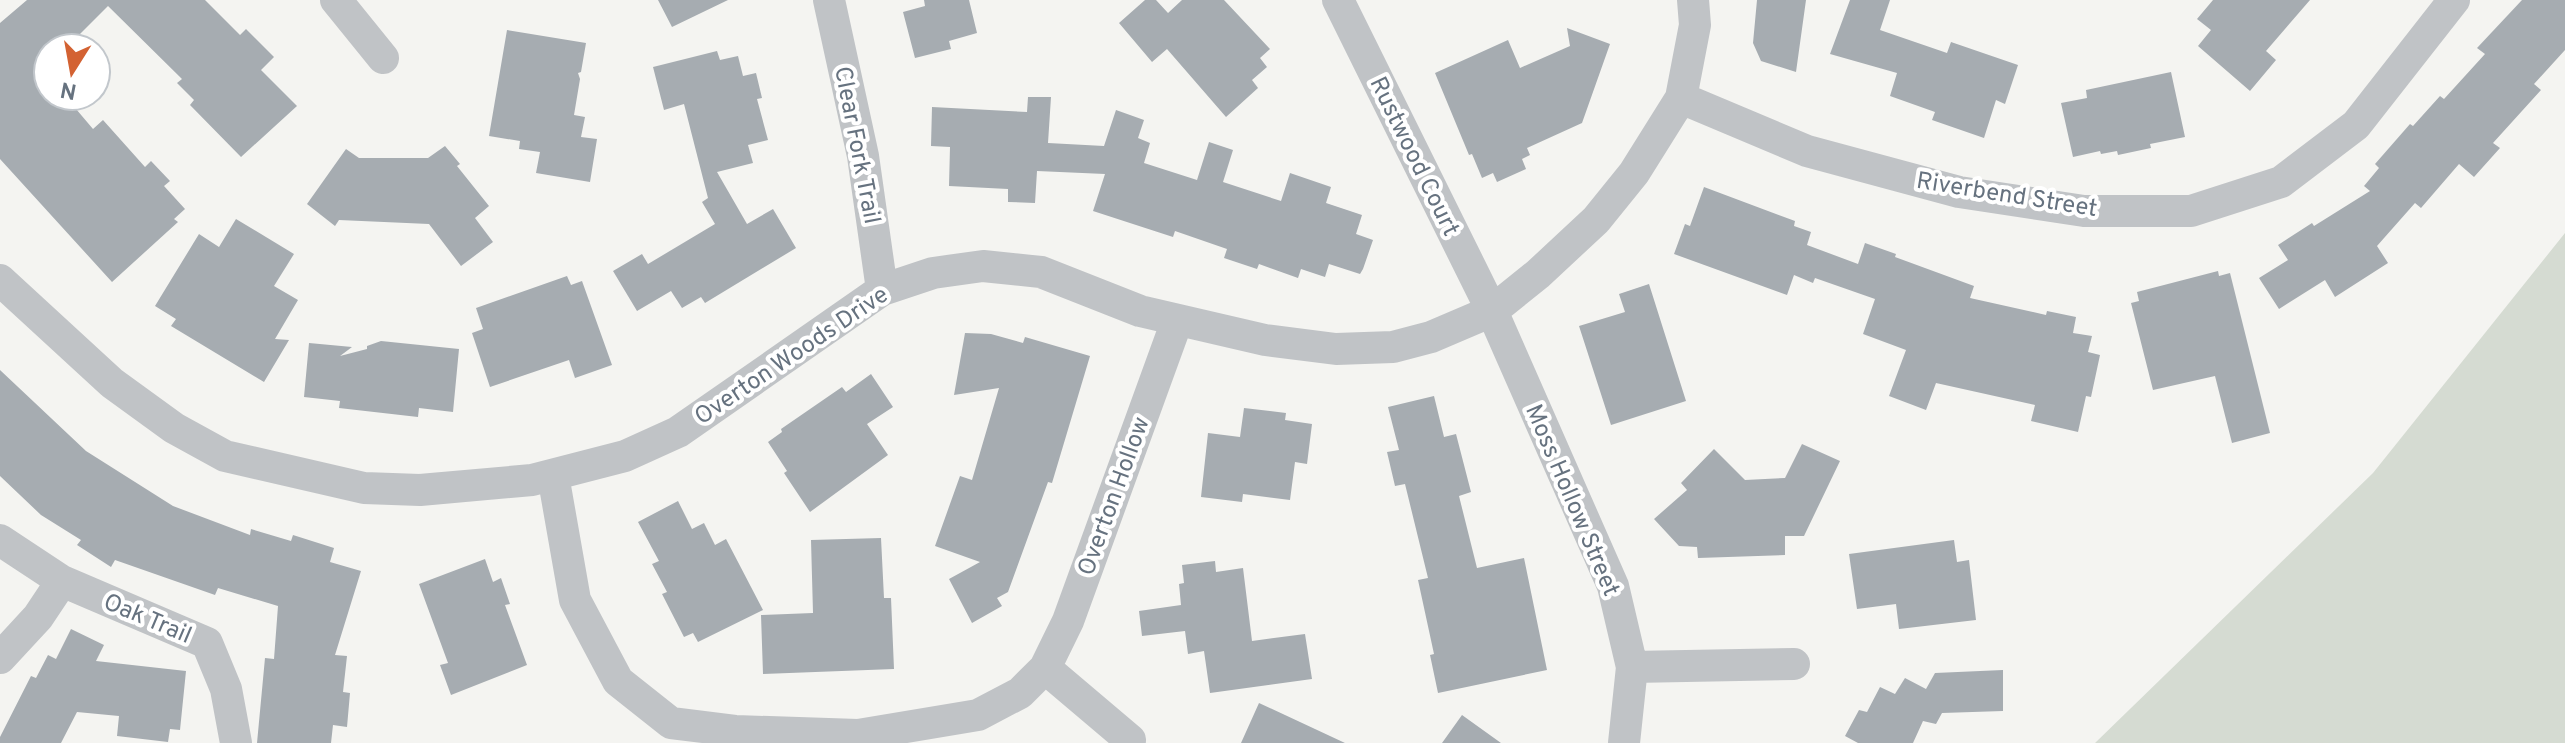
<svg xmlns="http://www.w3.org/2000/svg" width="2565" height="743" font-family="Overpass,sans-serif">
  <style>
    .green { fill: #d5dbd2 }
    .building { fill: #a6acb1 }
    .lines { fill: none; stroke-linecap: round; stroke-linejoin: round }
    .minor { stroke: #c0c3c6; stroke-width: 32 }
    .labels { text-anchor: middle; stroke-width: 8; stroke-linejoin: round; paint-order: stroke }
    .street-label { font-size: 24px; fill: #66727f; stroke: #fff }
  </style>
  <rect width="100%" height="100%" fill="#f4f4f1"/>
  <path class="green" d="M2565 233V743H2095L2373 473Z"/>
  <path class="building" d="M27 0H205L240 35 246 29 274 57 261 70 297 106 241 157 190 105 194 100 177 83 182 79 108 6 66 48H48V96H65L93 129 103 120 145 167 151 161 170 181 164 186 185 209 174 219 178 222 112 282 0 159V23Z
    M658 0H728L672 27Z
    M924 0H969L977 33 949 41 951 49 915 58 903 12 925 6Z
    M1145 0H1156L1168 13 1182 0H1224L1270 49 1260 58 1267 67 1252 80 1258 88 1226 117 1167 49 1152 62 1119 23Z
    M1757 0H1806L1796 72 1761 61 1753 43Z
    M1850 0H1890L1880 30 1947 53 1951 42 2018 65 2005 104 1996 100 1984 138 1932 120 1935 112 1890 96 1897 73 1830 54Z
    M2213 0H2310L2266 51 2276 60 2250 91 2198 46 2211 30 2197 19Z
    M2522 0H2565V50L2534 84 2541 90 2493 143 2500 148 2474 177 2459 164 2421 208 2415 203 2377 246 2388 263 2335 297 2325 280 2279 309 2259 278 2288 260 2278 245 2312 223 2314 226 2370 191 2364 186 2379 168 2375 164 2410 124 2413 126 2440 96 2444 99 2485 54 2477 48Z
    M1567 28 1610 44 1582 123 1527 148 1530 155 1522 159 1526 169 1497 182 1493 173 1482 178 1472 154 1469 155 1435 73 1508 40 1520 68 1570 46Z
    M507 30 586 43 581 72 578 73 580 79 574 115 585 117 581 137 597 139 590 182 536 173 540 152 519 149 520 141 489 136Z
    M717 51 720 60 738 56 743 76 756 73 762 98 757 99 768 140 748 145 753 163 717 172 747 224 773 209 796 248 705 303 701 297 682 308 671 291 637 311 613 271 642 254 648 264 715 224 702 202 708 198 684 104 664 110 653 67Z
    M2171 72 2185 137 2150 144 2151 148 2118 155 2117 151 2101 154 2100 151 2073 157 2061 103 2087 98 2086 90Z
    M1028 97H1051L1048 143 1104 146 1116 110 1144 120 1138 138 1150 143 1144 163 1197 180 1209 142 1233 150 1223 182 1281 201 1290 173 1331 187 1326 203 1362 215 1356 234 1373 240 1363 269 1360 274 1329 264 1325 277 1301 269 1298 278 1259 264 1257 269 1224 258 1227 249 1175 231 1173 237 1093 211 1105 174 1037 171 1035 203 1008 202V189L949 186 950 147 931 146 932 107 1027 112Z
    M445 146 460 164 457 166 489 206 475 218 493 242 461 266 429 224 339 220 335 226 307 204 346 149 359 158H428Z
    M1704 187 1795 221 1794 226 1811 232 1807 245 1858 264 1865 243 1896 254 1895 257 1974 286 1970 298 2046 315 2047 311 2076 317 2073 333 2092 336 2088 352 2100 355 2091 397 2086 396 2078 432 2031 421 2035 405 1936 383 1926 410 1889 396 1906 350 1863 334 1875 299 1815 278 1813 283 1794 275 1787 295 1674 254 1685 224 1690 226Z
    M236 219 294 254 274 286 298 300 275 339 289 340 264 382 171 326 176 319 155 306 199 234 219 247Z
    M2218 271 2219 276 2230 273 2270 433 2232 443 2215 376 2153 390 2131 303 2139 301 2137 292Z
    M567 276 571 285 582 281 612 365 575 378 569 360 490 387 472 333 483 329 476 308Z
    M1649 284 1686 401 1611 425 1579 326 1625 312 1619 294Z
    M965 333 991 334 1023 343 1025 337 1090 356 1052 483 1048 482 1008 592 997 598 1002 606 972 623 949 579 980 562 935 546 960 476 972 480 999 388 954 395Z
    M381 341 459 349 453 412 419 408 418 417 339 408 340 401 304 397 309 343 352 347 340 356 367 349V346Z
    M0 370 86 451 173 506 250 535 251 529 291 541 293 535 334 548 330 562 361 571 335 655 347 656 343 692 350 693 347 727 333 725 331 743H257L265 658 274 659 278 606 218 588 215 595 115 560 111 567 77 545 81 540 41 515 0 476Z
    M871 374 893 407 867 424 888 455 810 512 784 473 787 471 768 442 782 432 781 429 842 387 846 392Z
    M1434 396 1444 437 1456 434 1471 492 1459 496 1477 568 1524 558 1547 670 1438 693 1430 655 1434 654 1418 580 1428 578 1405 484 1395 486 1387 452 1399 450 1388 407Z
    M1244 408 1286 413 1285 420 1312 424 1307 464 1295 462 1290 500 1243 494 1242 502 1201 497 1208 433 1240 437Z
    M1802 444 1840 461 1804 536H1785V555L1698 558 1697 547 1679 546 1654 519 1687 490 1681 483 1714 449 1745 480 1785 478Z
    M678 501 692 529 704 523 715 545 726 539 763 610 698 642 693 633 684 637 662 594 667 592 652 564 659 561 638 522Z
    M881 538 884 598H891L894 669 763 674 761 615 813 613 811 540Z
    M1954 540 1957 562 1969 560 1976 620 1899 629 1896 604 1857 609 1849 554Z
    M485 559 493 582 501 578 510 604 505 605 527 665 451 695 440 665 448 663 419 584Z
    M1215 561 1216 572 1243 568 1252 641 1305 634 1312 679 1210 693 1204 651 1188 654 1185 631 1142 636 1139 611 1181 605 1179 584 1184 583 1182 565Z
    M71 629 104 645 96 661 186 671 180 730 170 729 168 742 117 736 119 716 77 712 61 743H0V737L31 676 36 678 48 655 56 659Z
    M2003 670V711L1942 713 1936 724 1923 721 1913 743H1858L1845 736 1859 710 1867 712 1880 687 1895 694 1905 678 1926 689 1935 673Z
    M1259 703 1345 743H1241Z
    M1462 715 1501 743H1442Z"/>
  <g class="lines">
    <path class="minor" d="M336 0 383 58
      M829 0 863 156 882 290
      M1338 0 1492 311 1613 586 1632 667 1624 743
      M1681 98 1807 151 1959 192 2084 211H2191L2281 182 2356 125 2454 0
      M0 280 112 383 174 428 225 456 364 488 420 490 532 480 625 456 678 432 882 290 933 273 983 266 1041 272 1140 311 1265 340 1336 349 1393 347 1431 337 1492 311 1538 274 1596 220 1634 173 1681 98 1695 25 1693 0
      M553 475 575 600 618 681 671 723 735 731 858 735 978 715 1020 693 1045 668 1068 621 1177 321
      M0 540 62 581 207 643 226 689 236 743
      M0 658 38 617 62 581
      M1632 667 1794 664
      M1045 668 1130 740"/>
  </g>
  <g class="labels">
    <g class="street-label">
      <text transform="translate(858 145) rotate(79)" y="8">Clear Fork Trail</text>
      <text transform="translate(1415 156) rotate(64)" y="8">Rustwood Court</text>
      <text transform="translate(2007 194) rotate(9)" y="8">Riverbend Street</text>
      <text transform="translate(791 355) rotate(-34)" y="8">Overton Woods Drive</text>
      <text transform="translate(1113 496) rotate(-70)" y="8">Overton Hollow</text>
      <text transform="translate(1573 500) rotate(67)" y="8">Moss Hollow Street</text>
      <text transform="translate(148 618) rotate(23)" y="8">Oak Trail</text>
    </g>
  </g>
  <g transform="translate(72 72) rotate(191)"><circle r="38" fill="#ffffff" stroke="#c2c7cc" stroke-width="2"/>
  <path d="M0-6L14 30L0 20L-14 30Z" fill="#d36232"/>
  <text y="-12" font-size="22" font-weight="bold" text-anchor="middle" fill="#66727f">N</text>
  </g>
</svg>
